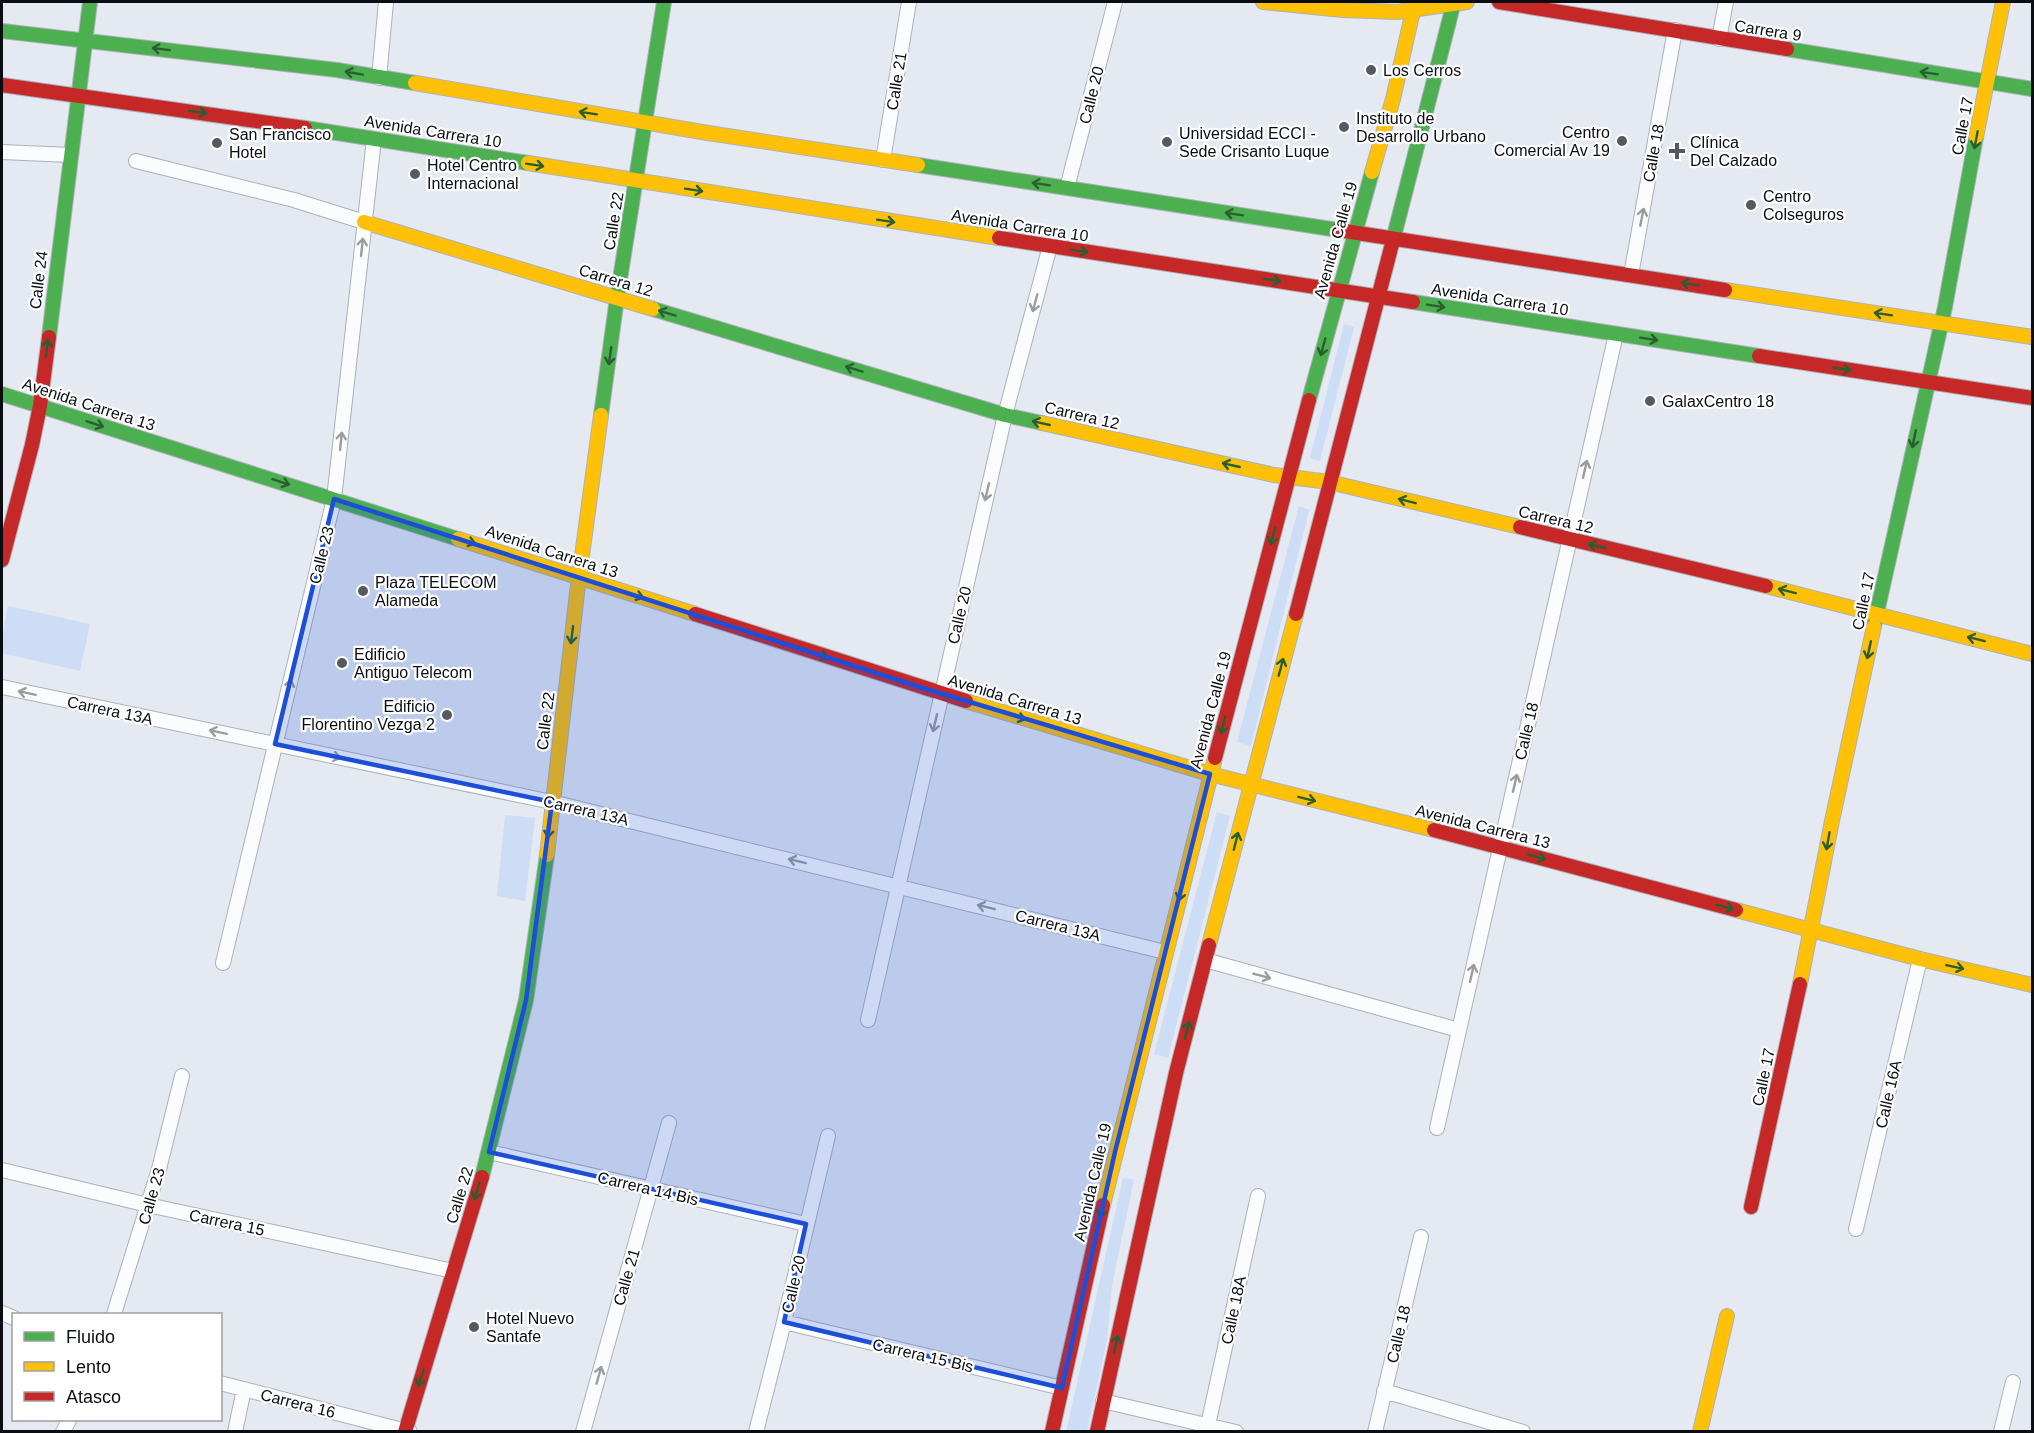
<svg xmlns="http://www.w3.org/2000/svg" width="2034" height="1433" font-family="Arial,sans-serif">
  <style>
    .green { fill: #cdddf5 }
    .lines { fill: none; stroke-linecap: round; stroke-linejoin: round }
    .street-casing { stroke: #acb1b8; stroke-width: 16 }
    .fast-casing { stroke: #acb1b8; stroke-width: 16 }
    .slow-casing { stroke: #acb1b8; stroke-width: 16 }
    .jam-casing { stroke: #acb1b8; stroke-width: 16 }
    .street { stroke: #fbfcfd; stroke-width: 14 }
    .fast { stroke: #4caf50; stroke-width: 14 }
    .slow { stroke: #ffc107; stroke-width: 14 }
    .jam { stroke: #c62828; stroke-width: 14 }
    .oneway { stroke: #2a5e30 }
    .oneway2 { stroke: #9a9c9f }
    .marked { fill: #1d4ed8; fill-opacity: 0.2; stroke: #1d4ed8; stroke-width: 4.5; stroke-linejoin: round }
    .poi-dot { fill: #565960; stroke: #fff; stroke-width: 2 }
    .labels { text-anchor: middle; stroke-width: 4.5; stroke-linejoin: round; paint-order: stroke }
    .street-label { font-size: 16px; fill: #090c11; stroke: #fff }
    .poi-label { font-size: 16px; fill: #090c11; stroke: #fff; text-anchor: start }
  </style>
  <rect width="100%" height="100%" fill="#e4e9f2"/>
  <path class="green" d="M1344 324 1354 327 1320 461 1310 458Z
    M1299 506 1309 510 1251 746 1237 742Z
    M8 606 90 624 80 671 2 653V637Z
    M1217 812 1230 816 1168 1058 1154 1054Z
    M505 815 535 818 525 901 497 896Z
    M1123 1178 1134 1180 1112 1285 1107 1340 1087 1431 1066 1432Z"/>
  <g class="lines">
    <defs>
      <path id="street" d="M1719 39 1726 2
        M379 78 386 2
        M2 152 70 155
        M883 160 909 2
        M136 161 294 200 364 222
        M1067 188 1115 2
        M1631 275 1675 30
        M2 687 552 802 1165 952
        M1205 960 1459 1030
        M223 963 334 499 374 139
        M868 1020 1005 415 1050 246
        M1437 1128 1616 334
        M489 1152 806 1224
        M2 1170 148 1205 453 1271
        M1856 1229 1920 959
        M2 1313 14 1318
        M114 1314 159 1169 182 1076
        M784 1322 1062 1388
        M220 1383 410 1432
        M1384 1391 1523 1432
        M1103 1401 1236 1432
        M1208 1425 1258 1196
        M63 1432 69 1420
        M235 1432 244 1389
        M583 1432 669 1123
        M756 1432 784 1322 828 1136
        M1375 1432 1421 1237
        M2001 1432 2013 1382"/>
      <path id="fast" d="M2 31 337 70 415 83
        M1787 49 2032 89
        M305 128 528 163
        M918 165 1338 230
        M1392 244 1454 2
        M1413 302 1759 356
        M653 309 1005 415 1042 423
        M49 337 90 2
        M2 394 458 539
        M1309 400 1372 172
        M601 415 617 298 664 2
        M1874 626 1945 307 1976 137
        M482 1177 526 1000 547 855"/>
      <path id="slow" d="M1263 2 1343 10 1397 12 1467 2
        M415 83 708 133 918 165
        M1976 137 2003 2
        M528 163 999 238
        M1372 172 1393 99 1415 2
        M364 222 653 309
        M1725 290 2032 337
        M1042 423 1274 475 1329 482 1520 527
        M458 539 695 614
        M1766 586 2032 654
        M966 701 1210 774 1434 830
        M547 855 577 593 601 415
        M1736 910 1920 959 2032 985
        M1209 945 1296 614
        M1800 984 1832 821 1874 626
        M1103 1205 1215 758
        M1700 1432 1727 1316"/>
      <path id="jam" d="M1499 2 1787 49
        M2 85 305 128
        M1338 230 1725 290
        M999 238 1413 302
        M1759 356 2032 398
        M1520 527 1766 586
        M2 560 32 445 40 406 49 337
        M695 614 966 701
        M1296 614 1392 244
        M1215 758 1309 400
        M1434 830 1736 910
        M1751 1207 1800 984
        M405 1432 482 1177
        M1052 1432 1103 1205
        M1097 1432 1176 1073 1209 945"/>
    </defs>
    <use href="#street" class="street-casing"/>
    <use href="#fast" class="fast-casing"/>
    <use href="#slow" class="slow-casing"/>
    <use href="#jam" class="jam-casing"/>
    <use href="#street" class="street"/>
    <use href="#fast" class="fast"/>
    <use href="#slow" class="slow"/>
    <use href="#jam" class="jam"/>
  </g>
  <defs><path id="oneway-shaft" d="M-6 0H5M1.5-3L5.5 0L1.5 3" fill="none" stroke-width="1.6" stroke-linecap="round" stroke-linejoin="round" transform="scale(1.5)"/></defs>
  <g class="oneway">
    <use href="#oneway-shaft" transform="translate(161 49) rotate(-173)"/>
    <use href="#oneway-shaft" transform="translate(354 73) rotate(-170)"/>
    <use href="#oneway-shaft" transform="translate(1929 73) rotate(-171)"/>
    <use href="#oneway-shaft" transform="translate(198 112) rotate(8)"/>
    <use href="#oneway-shaft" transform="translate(588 113) rotate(-171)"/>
    <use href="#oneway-shaft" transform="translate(1976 140) rotate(101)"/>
    <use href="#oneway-shaft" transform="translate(535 165) rotate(9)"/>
    <use href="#oneway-shaft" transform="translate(1041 184) rotate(-171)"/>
    <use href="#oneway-shaft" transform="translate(694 190) rotate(9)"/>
    <use href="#oneway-shaft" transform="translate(1234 214) rotate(-171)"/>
    <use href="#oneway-shaft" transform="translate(886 221) rotate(9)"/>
    <use href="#oneway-shaft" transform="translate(1079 251) rotate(9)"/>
    <use href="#oneway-shaft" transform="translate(1272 280) rotate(9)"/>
    <use href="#oneway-shaft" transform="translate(1690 284) rotate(-171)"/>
    <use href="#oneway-shaft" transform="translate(1436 306) rotate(9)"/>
    <use href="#oneway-shaft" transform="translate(667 313) rotate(-163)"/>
    <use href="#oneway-shaft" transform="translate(1883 314) rotate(-171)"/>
    <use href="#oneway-shaft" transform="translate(1649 339) rotate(9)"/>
    <use href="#oneway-shaft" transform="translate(1323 347) rotate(105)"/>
    <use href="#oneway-shaft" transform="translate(47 348) rotate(-83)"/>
    <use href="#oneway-shaft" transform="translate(610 356) rotate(98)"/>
    <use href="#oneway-shaft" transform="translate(854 369) rotate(-163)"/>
    <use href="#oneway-shaft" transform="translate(1842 369) rotate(9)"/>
    <use href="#oneway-shaft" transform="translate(1041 423) rotate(-167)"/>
    <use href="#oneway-shaft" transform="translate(95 424) rotate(18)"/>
    <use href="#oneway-shaft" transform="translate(1914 439) rotate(102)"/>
    <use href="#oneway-shaft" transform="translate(1231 465) rotate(-167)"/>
    <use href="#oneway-shaft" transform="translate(281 482) rotate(18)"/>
    <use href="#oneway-shaft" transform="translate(1407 501) rotate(-166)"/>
    <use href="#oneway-shaft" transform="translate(1273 536) rotate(105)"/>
    <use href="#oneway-shaft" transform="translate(467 541) rotate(18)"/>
    <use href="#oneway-shaft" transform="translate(1597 546) rotate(-167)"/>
    <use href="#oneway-shaft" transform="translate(1787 591) rotate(-166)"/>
    <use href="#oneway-shaft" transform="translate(635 595) rotate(18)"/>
    <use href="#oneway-shaft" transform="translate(572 635) rotate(97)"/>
    <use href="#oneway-shaft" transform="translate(1976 639) rotate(-166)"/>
    <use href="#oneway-shaft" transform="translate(1869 650) rotate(102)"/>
    <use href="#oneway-shaft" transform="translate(820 655) rotate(18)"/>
    <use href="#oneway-shaft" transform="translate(1281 667) rotate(-75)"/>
    <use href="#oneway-shaft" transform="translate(1017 717) rotate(17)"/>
    <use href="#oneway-shaft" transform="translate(1223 725) rotate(105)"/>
    <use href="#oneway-shaft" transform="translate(1307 799) rotate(14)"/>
    <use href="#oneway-shaft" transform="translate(549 829) rotate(97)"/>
    <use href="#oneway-shaft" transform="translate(1236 841) rotate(-76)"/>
    <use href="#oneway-shaft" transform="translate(1828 841) rotate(100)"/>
    <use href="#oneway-shaft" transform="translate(1537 857) rotate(15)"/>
    <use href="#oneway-shaft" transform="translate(1181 892) rotate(104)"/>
    <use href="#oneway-shaft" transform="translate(1725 907) rotate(15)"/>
    <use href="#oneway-shaft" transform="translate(1955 967) rotate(12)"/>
    <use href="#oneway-shaft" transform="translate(1187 1030) rotate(-76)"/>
    <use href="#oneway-shaft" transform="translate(477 1191) rotate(107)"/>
    <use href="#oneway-shaft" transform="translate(1102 1209) rotate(103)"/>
    <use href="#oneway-shaft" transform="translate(1116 1344) rotate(-78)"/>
    <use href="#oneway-shaft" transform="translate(421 1378) rotate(107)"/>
  </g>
  <g class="oneway2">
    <use href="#oneway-shaft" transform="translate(1642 217) rotate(-79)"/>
    <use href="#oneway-shaft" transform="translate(362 247) rotate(-84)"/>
    <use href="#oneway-shaft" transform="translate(1035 303) rotate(105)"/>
    <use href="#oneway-shaft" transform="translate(341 441) rotate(-84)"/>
    <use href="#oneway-shaft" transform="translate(1585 469) rotate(-77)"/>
    <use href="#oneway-shaft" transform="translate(987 492) rotate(103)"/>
    <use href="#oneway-shaft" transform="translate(289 688) rotate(-76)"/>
    <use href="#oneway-shaft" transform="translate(27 693) rotate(-168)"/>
    <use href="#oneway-shaft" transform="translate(935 723) rotate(103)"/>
    <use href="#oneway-shaft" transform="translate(218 732) rotate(-168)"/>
    <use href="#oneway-shaft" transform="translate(332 756) rotate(12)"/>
    <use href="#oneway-shaft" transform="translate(1515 783) rotate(-77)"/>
    <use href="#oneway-shaft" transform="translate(797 861) rotate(-166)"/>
    <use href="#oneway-shaft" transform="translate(986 907) rotate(-166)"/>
    <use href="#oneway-shaft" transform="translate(1472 973) rotate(-77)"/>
    <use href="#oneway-shaft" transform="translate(1262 976) rotate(15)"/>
    <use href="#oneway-shaft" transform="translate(599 1375) rotate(-74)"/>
  </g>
  <path class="marked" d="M334 499 923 688 1210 774 1115 1152 1062 1388 784 1322 806 1224 489 1152 526 1000 552 802 275 744Z"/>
  <g class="poi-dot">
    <circle cx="1371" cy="70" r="6"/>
    <circle cx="1344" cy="127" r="6"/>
    <circle cx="1622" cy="141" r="6"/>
    <circle cx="1167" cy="142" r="6"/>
    <circle cx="217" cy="143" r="6"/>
    <path d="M1674 142h6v6h6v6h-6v6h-6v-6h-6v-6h6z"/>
    <circle cx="415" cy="174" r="6"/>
    <circle cx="1751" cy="205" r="6"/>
    <circle cx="1650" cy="401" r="6"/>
    <circle cx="363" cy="591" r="6"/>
    <circle cx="342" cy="663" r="6"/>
    <circle cx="447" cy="715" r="6"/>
    <circle cx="474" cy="1327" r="6"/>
  </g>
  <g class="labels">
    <g class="street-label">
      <text transform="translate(1768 30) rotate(9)" y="6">Carrera 9</text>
      <text transform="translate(896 81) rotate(-81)" y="6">Calle 21</text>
      <text transform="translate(1091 95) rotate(-76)" y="6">Calle 20</text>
      <text transform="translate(1962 126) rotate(-79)" y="6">Calle 17</text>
      <text transform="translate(433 131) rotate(9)" y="6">Avenida Carrera 10</text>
      <text transform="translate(1653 153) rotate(-80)" y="6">Calle 18</text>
      <text transform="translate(613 221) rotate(-81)" y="6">Calle 22</text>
      <text transform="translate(1020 225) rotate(9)" y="6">Avenida Carrera 10</text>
      <text transform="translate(1335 240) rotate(-74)" y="6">Avenida Calle 19</text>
      <text transform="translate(38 280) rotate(-83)" y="6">Calle 24</text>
      <text transform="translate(616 280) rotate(17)" y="6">Carrera 12</text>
      <text transform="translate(1500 299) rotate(9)" y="6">Avenida Carrera 10</text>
      <text transform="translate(89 404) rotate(18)" y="6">Avenida Carrera 13</text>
      <text transform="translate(1082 415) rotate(13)" y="6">Carrera 12</text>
      <text transform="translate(1556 519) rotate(13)" y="6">Carrera 12</text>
      <text transform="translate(552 551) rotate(18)" y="6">Avenida Carrera 13</text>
      <text transform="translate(321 555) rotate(-76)" y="6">Calle 23</text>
      <text transform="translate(1863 601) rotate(-78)" y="6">Calle 17</text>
      <text transform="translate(959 615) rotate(-77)" y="6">Calle 20</text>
      <text transform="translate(1015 699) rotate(17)" y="6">Avenida Carrera 13</text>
      <text transform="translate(110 710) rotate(12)" y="6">Carrera 13A</text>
      <text transform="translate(1210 710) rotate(-75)" y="6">Avenida Calle 19</text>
      <text transform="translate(545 721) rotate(-83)" y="6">Calle 22</text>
      <text transform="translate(1526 731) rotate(-77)" y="6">Calle 18</text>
      <text transform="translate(586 810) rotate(13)" y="6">Carrera 13A</text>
      <text transform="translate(1483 826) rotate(14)" y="6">Avenida Carrera 13</text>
      <text transform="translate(1058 925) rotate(14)" y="6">Carrera 13A</text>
      <text transform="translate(1763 1077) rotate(-78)" y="6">Calle 17</text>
      <text transform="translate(1888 1094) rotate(-77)" y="6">Calle 16A</text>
      <text transform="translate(1092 1182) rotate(-77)" y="6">Avenida Calle 19</text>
      <text transform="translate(648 1188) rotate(13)" y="6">Carrera 14 Bis</text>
      <text transform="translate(459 1195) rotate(-73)" y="6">Calle 22</text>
      <text transform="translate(151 1196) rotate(-74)" y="6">Calle 23</text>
      <text transform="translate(227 1222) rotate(12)" y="6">Carrera 15</text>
      <text transform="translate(626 1277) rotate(-74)" y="6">Calle 21</text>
      <text transform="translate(793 1284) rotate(-77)" y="6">Calle 20</text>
      <text transform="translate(1233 1310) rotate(-78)" y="6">Calle 18A</text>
      <text transform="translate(1398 1334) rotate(-77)" y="6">Calle 18</text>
      <text transform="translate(923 1355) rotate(13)" y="6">Carrera 15 Bis</text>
      <text transform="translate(298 1403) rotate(14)" y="6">Carrera 16</text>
    </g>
    <g class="poi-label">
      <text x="1383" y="76">Los Cerros</text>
      <text x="1356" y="124">Instituto de<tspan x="1356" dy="18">Desarrollo Urbano</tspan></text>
      <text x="1610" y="138" text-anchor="end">Centro<tspan x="1610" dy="18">Comercial Av 19</tspan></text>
      <text x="1179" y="139">Universidad ECCI -<tspan x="1179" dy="18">Sede Crisanto Luque</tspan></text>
      <text x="229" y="140">San Francisco<tspan x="229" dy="18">Hotel</tspan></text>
      <text x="1690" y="148">Clínica<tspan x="1690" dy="18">Del Calzado</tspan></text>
      <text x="427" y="171">Hotel Centro<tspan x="427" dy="18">Internacional</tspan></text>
      <text x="1763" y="202">Centro<tspan x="1763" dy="18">Colseguros</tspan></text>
      <text x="1662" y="407">GalaxCentro 18</text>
      <text x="375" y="588">Plaza TELECOM<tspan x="375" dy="18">Alameda</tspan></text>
      <text x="354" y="660">Edificio<tspan x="354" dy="18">Antiguo Telecom</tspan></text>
      <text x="435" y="712" text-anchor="end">Edificio<tspan x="435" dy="18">Florentino Vezga 2</tspan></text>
      <text x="486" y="1324">Hotel Nuevo<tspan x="486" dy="18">Santafe</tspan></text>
    </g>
  </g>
  <rect width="2034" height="1433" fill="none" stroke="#090c11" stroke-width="6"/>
  <rect x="12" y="1313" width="210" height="108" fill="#ffffff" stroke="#9d9ea0" stroke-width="1.5"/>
  <rect x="24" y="1332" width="30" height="9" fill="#4caf50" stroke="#9d9ea0" stroke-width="1.5"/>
  <text x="66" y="1343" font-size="18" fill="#090c11">Fluido</text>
  <rect x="24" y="1362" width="30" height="9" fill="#ffc107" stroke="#9d9ea0" stroke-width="1.5"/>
  <text x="66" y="1373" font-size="18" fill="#090c11">Lento</text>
  <rect x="24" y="1392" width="30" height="9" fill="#c62828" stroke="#9d9ea0" stroke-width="1.5"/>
  <text x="66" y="1403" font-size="18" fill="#090c11">Atasco</text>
</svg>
